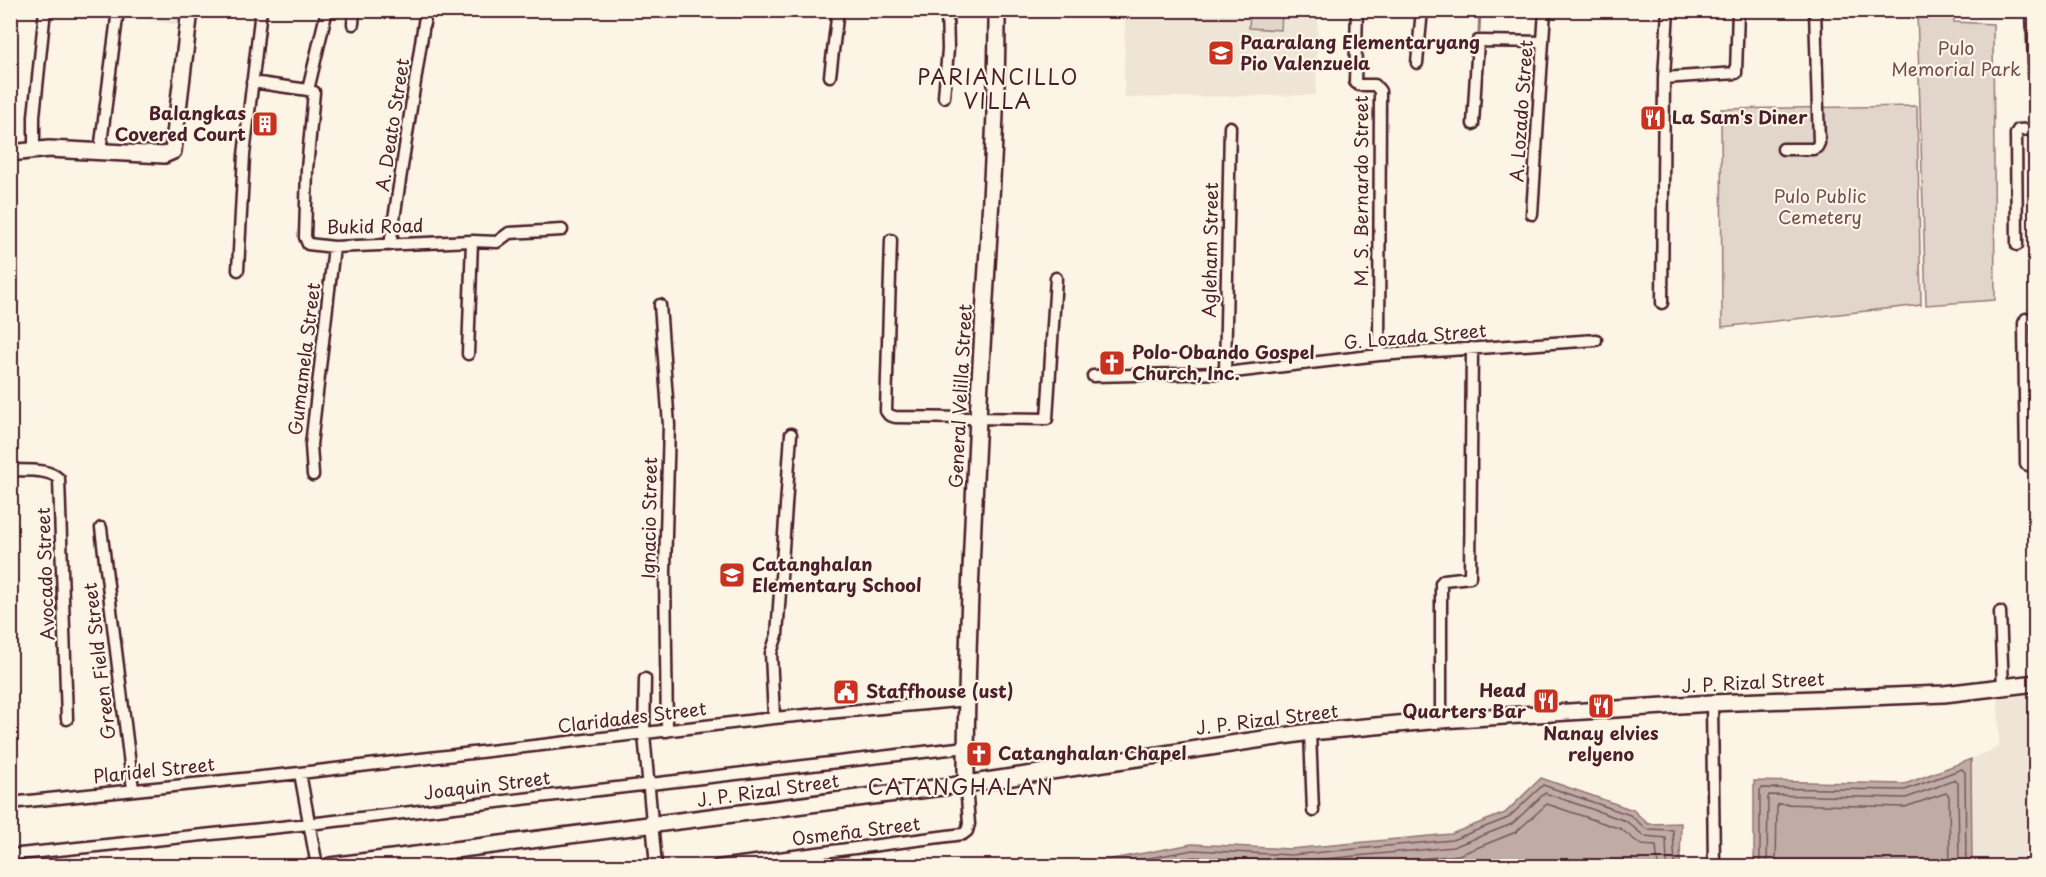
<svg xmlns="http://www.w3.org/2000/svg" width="2046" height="877" font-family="'Playpen Sans',sans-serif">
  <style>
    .built { fill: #eee5d7 }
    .green { fill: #e2d5ca; stroke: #967a7a; stroke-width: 1.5 }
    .water { fill: #c0aca5; stroke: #917474; stroke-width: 1.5 }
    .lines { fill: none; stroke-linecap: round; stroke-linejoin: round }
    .shore { stroke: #79575c; stroke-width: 1.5 }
    .stream { stroke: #917474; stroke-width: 3 }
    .minor-casing { stroke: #4a1f2b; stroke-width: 15 }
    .secondary-casing { stroke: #4a1f2b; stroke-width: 20 }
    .minor { stroke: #fcf5e5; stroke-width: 10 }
    .secondary { stroke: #fcf5e5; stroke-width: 15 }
    .labels { text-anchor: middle; stroke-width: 4.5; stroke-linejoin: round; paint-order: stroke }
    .poi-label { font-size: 18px; font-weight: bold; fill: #4a1f2b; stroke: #fcf5e5; text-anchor: start }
    .park-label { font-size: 18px; fill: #704c53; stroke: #fcf5e5 }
    .street-label { font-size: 18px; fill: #4a1f2b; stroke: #fcf5e5 }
    .quarter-label { font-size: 21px; letter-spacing: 1.5px; fill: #4a1f2b; stroke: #fcf5e5 }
  </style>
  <rect width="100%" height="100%" fill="#fcf5e5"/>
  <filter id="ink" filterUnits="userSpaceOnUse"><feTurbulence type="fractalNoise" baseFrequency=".0167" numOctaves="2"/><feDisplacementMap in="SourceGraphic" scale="12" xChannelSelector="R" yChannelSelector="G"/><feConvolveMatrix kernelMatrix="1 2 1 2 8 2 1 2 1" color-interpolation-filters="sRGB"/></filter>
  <g filter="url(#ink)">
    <path class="built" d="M125 11H185L182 26 125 15Z
      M1125 11H1318L1316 95 1124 98Z
      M2035 694V866H1972L1971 759 1999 747 1998 699Z"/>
    <path class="green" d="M1250 11H1282L1281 30 1249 28Z
      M1917 11H1953L1954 22 1993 24 1995 300 1926 305Z
      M1917 106 1921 305 1722 327 1721 109Z"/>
    <path class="water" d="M1971 759 1972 866H1754V781L1905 784Z
      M1541 778 1633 810 1648 824 1681 823 1680 866H1075L1192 844 1290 849 1451 834 1505 813Z"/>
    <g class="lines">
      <path class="shore" d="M1106 866 1193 850 1291 855 1452 840 1508 818 1543 785 1630 815 1646 829 1673 830 1675 866
        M1146 866 1193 857 1291 862 1453 847 1512 824 1545 793 1626 821 1644 836 1666 838 1667 866
        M1344 866 1459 855 1516 832 1547 804 1621 829 1641 845 1656 846 1658 866
        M1760 866V790L1762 788 1905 790 1962 769 1965 772 1966 866
        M1767 866 1768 798 1769 795 1906 798 1955 780 1958 783 1959 866
        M1776 866 1777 807 1779 804 1905 807 1946 793 1949 796 1950 866"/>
      <path class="stream" d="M1479 32 1480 10"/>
      <defs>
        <path id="minor" d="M1357 10 1355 82 1359 85H1375L1380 91 1379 355
          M2032 10 2036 123
          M353 24 354 10
          M1417 63 1422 10
          M830 76 838 10
          M1664 78 1736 73 1738 10
          M252 82 308 90 314 92 307 169 305 237 308 244 334 247 472 241 497 242 509 233 562 230
          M308 90 327 10
          M944 97 948 49 947 10
          M1473 124 1478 41 1543 42
          M1783 149H1813L1817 147 1819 143 1815 10
          M34 150V116L45 10
          M100 151 118 10
          M1532 214 1545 10
          M891 240 886 411 889 415 895 417 1047 419 1056 278
          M390 245 426 10
          M2017 245 2016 134 2018 130 2036 129
          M238 270 244 155 261 10
          M1662 303 1664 78 1668 10
          M660 305 669 425 665 571 667 731
          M2036 317 2026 319 2024 323 2026 464 2036 468
          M468 354 472 241
          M1225 373 1230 127
          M1093 376 1225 373 1379 355 1596 340
          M10 470C26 471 48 468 59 479L67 719
          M313 475 311 445 334 247
          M101 528 133 789
          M2000 612 2003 688
          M645 679 644 734 656 866
          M1712 703 1714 866
          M774 718 771 653 777 635 791 434
          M1441 720V583L1444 580 1470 577 1472 348
          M1310 732 1313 811
          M300 773 317 866
          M10 803 300 773 774 718 968 700
          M10 855 309 824 966 747
          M717 866 963 834 967 831 969 824 966 784"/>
        <path id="secondary" d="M10 153 49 149 164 155 173 151 190 10
          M966 784C966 662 972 540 978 418 985 282 997 147 997 10
          M330 866 966 784 1310 732 1441 720 1712 703 1944 694 2036 683"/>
      </defs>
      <use href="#minor" class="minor-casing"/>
      <use href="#secondary" class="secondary-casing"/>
      <use href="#minor" class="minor"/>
      <use href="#secondary" class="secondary"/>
    </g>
  </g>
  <defs>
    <symbol id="school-square" viewBox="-11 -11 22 22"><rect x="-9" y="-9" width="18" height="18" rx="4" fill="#c8321e" stroke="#fcf5e5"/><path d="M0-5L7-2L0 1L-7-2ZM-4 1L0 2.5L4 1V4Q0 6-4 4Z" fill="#fff"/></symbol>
    <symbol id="restaurant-square" viewBox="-11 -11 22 22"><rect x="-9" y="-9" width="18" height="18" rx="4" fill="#c8321e" stroke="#fcf5e5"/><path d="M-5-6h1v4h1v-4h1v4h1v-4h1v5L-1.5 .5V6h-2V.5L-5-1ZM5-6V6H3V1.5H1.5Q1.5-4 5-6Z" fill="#fff"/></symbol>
    <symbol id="building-square" viewBox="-11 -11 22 22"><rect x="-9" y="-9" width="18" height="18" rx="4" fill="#c8321e" stroke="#fcf5e5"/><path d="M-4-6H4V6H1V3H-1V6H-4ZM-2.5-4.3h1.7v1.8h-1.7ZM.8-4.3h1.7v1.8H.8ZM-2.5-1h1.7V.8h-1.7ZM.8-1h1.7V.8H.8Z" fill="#fff"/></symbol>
    <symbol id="church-square" viewBox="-11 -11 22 22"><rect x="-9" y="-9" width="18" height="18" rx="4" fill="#c8321e" stroke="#fcf5e5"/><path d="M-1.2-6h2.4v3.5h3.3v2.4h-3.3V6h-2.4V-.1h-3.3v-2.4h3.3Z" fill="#fff"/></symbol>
    <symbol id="civic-square" viewBox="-11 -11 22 22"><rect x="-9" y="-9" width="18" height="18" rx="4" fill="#c8321e" stroke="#fcf5e5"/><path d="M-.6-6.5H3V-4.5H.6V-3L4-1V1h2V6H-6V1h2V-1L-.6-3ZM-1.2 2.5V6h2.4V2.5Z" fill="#fff"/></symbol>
  </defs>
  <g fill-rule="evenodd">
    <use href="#school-square" x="1206" y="38" width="30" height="30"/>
    <use href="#restaurant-square" x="1638" y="103" width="30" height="30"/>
    <use href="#building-square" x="250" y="109" width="30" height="30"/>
    <use href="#church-square" x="1097" y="348" width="30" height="30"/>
    <use href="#school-square" x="717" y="560" width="30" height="30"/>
    <use href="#civic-square" x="831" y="677" width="30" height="30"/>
    <use href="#restaurant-square" x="1531" y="686" width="30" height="30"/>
    <use href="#restaurant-square" x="1586" y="691" width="30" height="30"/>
    <use href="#church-square" x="964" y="739" width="30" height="30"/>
  </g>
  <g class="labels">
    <g class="poi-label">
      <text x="1240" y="49">Paaralang Elementaryang<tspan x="1240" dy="21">Pio Valenzuela</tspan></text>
      <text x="246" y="120" text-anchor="end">Balangkas<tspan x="246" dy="21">Covered Court</tspan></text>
      <text x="1672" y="124">La Sam's Diner</text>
      <text x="1132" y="359">Polo-Obando Gospel<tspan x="1132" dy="21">Church, Inc.</tspan></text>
      <text x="752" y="571">Catanghalan<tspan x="752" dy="21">Elementary School</tspan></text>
      <text x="1526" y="697" text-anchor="end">Head<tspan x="1526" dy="21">Quarters Bar</tspan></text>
      <text x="866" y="698">Staffhouse (ust)</text>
      <text x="1601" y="740" text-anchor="middle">Nanay elvies<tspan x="1601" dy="21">relyeno</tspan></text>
      <text x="998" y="760">Catanghalan Chapel</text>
    </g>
    <g class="park-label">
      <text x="1956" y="55">Pulo<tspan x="1956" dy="21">Memorial Park</tspan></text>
      <text x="1820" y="203">Pulo Public<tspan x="1820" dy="21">Cemetery</tspan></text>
    </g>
    <g class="street-label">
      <text transform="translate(1522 111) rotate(-86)" y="6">A. Lozado Street</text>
      <text transform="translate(393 125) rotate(-81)" y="6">A. Deato Street</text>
      <text transform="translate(1362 191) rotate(-90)" y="6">M. S. Bernardo Street</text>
      <text transform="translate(375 227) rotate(-1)" y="6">Bukid Road</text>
      <text transform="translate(1211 250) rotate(-89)" y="6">Agleham Street</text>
      <text transform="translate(1415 337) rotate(-5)" y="6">G. Lozada Street</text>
      <text transform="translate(305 359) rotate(-83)" y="6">Gumamela Street</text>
      <text transform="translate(961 396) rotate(-87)" y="6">General Velilla Street</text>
      <text transform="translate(650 518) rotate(-89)" y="6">Ignacio Street</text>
      <text transform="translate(46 574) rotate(-92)" y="6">Avocado Street</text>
      <text transform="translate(100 661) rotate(-97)" y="6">Green Field Street</text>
      <text transform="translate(1753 683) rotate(-3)" y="6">J. P. Rizal Street</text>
      <text transform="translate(632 718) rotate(-7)" y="6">Claridades Street</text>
      <text transform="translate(1267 720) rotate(-7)" y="6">J. P. Rizal Street</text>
      <text transform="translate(154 771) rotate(-6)" y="6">Plaridel Street</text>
      <text transform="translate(487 786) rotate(-7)" y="6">Joaquin Street</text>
      <text transform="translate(768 791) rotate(-8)" y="6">J. P. Rizal Street</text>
      <text transform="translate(856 832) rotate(-7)" y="6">Osmeña Street</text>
    </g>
    <g class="quarter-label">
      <text x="998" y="85">PARIANCILLO<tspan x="998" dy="24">VILLA</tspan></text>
      <text x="961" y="795">CATANGHALAN</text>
    </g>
  </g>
  <rect width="2046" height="877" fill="none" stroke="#fcf5e5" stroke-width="36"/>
  <rect x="18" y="18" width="2010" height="841" fill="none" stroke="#4a1f2b" stroke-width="2" filter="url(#ink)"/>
</svg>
